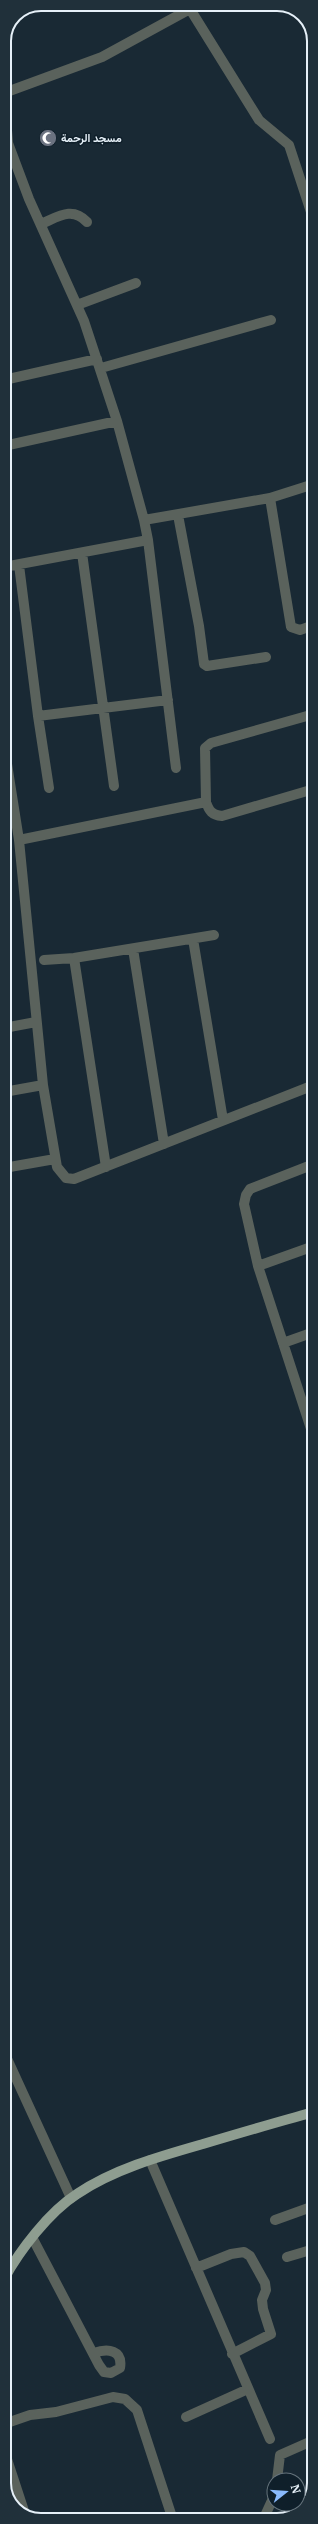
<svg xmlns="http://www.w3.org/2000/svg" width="318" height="2524" font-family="Merriweather,Vazirmatn,serif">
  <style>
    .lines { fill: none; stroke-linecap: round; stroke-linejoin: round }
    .minor { stroke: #5a625c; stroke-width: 10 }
    .major { stroke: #8e9d90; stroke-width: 10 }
    .labels { text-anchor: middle; stroke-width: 3; stroke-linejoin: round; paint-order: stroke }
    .poi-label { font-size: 11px; font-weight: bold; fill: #e6f0f8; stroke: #0f1f2a; text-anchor: start }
    .rim { fill: none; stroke: #e6f0f8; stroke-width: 2 }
  </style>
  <rect width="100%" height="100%" fill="#192934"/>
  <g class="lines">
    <path class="minor" d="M190 9 259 120 289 145 312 215
      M4 93 102 57 199 4
      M41 224C58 217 72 206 87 222
      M77 305 136 283
      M101 368 271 320
      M4 380 97 359
      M4 446 117 421
      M270 498 314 484
      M178 515 199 626 204 664 207 666 266 657
      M144 520 270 498 291 627 300 630 314 625
      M148 540 176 768
      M82 553 114 786
      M19 565 38 716 168 700
      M4 567 148 540 144 520 117 421 84 321 29 199 8 143 4 93
      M38 716 49 788
      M4 745 19 840 43 1085 57 1167 66 1178 74 1179 314 1085
      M206 802 205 748 211 743 314 714
      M19 840 206 802C209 811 212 815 222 816L314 789
      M193 939 223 1120
      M133 949 164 1144
      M74 958 106 1167
      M44 960 74 958 214 935
      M4 1028 36 1022
      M4 1092 43 1085
      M314 1164 250 1189 246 1195 244 1204 258 1266 314 1438
      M4 1168 55 1159
      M258 1266 314 1246
      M283 1343 314 1332
      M4 2052 71 2198
      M150 2160 270 2439
      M275 2220 314 2206
      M33 2239 99 2365 104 2372 111 2373 120 2368C123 2350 108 2348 94 2353
      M287 2257 314 2249
      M196 2268 231 2254 244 2252 250 2256 265 2283 266 2290 262 2300 263 2309 271 2334 232 2354
      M186 2417 248 2389
      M4 2424 30 2415 56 2412 113 2397 125 2399 137 2410 173 2520
      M4 2450 25 2514
      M277 2480 280 2455 314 2440
      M263 2520 274 2496"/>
    <path class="major" d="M4 2279C20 2250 49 2212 77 2194 114 2169 161 2156 203 2144 240 2133 277 2122 314 2112"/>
  </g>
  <defs>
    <symbol id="mosque-disc" viewBox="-11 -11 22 22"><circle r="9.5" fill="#6b7280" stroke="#0f1f2a"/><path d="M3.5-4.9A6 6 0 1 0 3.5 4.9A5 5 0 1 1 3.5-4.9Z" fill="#fff"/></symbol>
  </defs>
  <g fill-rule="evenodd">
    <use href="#mosque-disc" x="38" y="128" width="20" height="20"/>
  </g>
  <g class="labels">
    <g class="poi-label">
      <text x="61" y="142">مسجد الرحمة</text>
    </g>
  </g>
  <path d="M0 0H318V2524H0ZM41 11H277A30 30 0 0 1 307 41V2483A30 30 0 0 1 277 2513H41A30 30 0 0 1 11 2483V41A30 30 0 0 1 41 11Z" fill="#20303a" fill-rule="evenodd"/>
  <path class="rim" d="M41 11H277A30 30 0 0 1 307 41V2483A30 30 0 0 1 277 2513H41A30 30 0 0 1 11 2483V41A30 30 0 0 1 41 11Z"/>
  <g transform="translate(286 2492) rotate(73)"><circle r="19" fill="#0f1f2a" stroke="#65737c"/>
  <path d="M0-3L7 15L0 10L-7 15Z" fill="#8abafc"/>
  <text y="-6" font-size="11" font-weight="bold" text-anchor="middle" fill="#e6f0f8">N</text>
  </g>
</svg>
